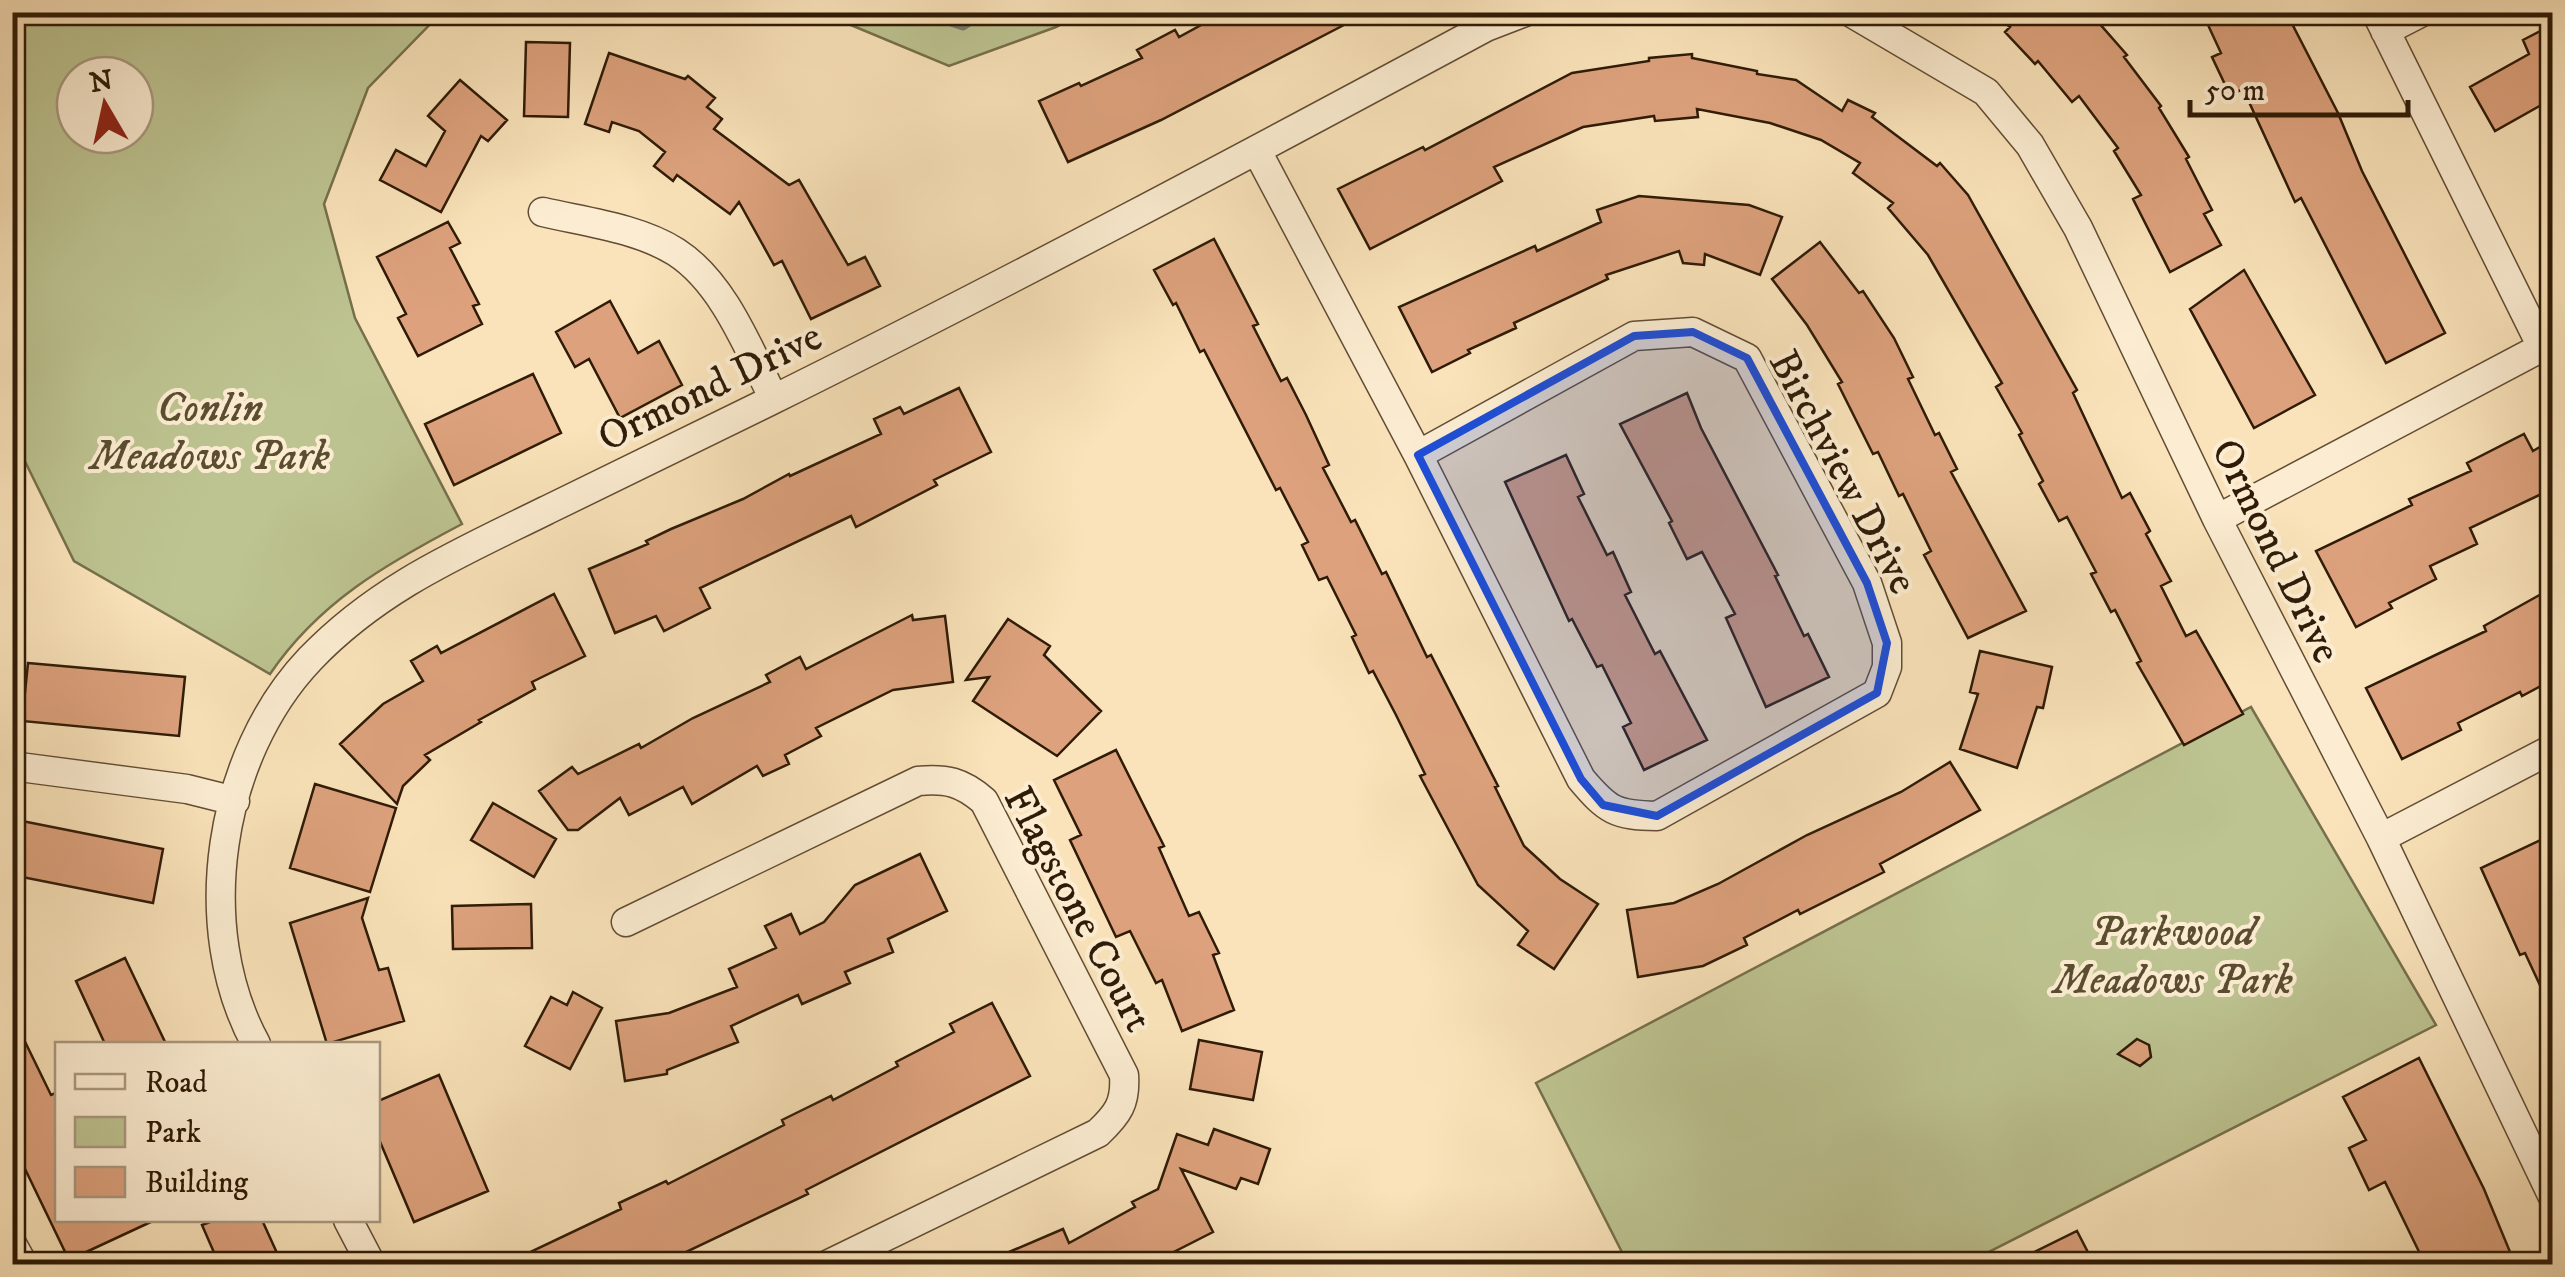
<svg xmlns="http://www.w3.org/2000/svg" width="2565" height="1277" font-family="'IM FELL DW Pica',serif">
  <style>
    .green { fill: #bdc491; stroke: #76704c; stroke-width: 2.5; fill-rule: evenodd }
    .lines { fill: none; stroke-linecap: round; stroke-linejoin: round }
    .stream { stroke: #737c72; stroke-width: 9 }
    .building { fill: #dda27d; stroke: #2f1b07; stroke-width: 2.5 }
    .street-casing { stroke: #624d34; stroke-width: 31 }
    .street { stroke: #fcedd2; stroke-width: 28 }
    .marked { fill: #1d4ed8; fill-opacity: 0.2; stroke: #1d4ed8; stroke-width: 8; stroke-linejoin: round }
    .labels { text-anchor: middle; stroke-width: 8; stroke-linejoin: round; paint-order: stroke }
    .street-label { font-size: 42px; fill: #2f1b07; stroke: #fcedd2 }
    .park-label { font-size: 42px; font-style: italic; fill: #5a4e30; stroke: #fcedd2 }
  </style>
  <rect width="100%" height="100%" fill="#fae3ba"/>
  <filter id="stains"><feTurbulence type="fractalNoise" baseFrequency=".002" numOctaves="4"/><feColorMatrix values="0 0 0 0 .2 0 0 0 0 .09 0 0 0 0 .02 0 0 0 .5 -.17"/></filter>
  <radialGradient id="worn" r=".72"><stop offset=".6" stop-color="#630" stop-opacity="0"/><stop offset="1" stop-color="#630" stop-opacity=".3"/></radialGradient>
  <path class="green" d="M12 13H441L368 88 324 204 355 318 462 524C386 564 319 602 270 674L74 561 13 437ZM75 75H135V135H75Z
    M822 13H1081L1056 27 949 66Z
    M2251 707 2436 1025 1965 1264H1628L1536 1083Z"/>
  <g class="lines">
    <path class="stream" d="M921 12 963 26 984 12"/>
  </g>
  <path class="building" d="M1225 12H1369L1161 120 1068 162 1039 101 1079 83 1081 86 1142 58 1137 50 1175 30 1179 37Z
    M1990 12H2086L2098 22 2127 55 2124 57 2161 106 2159 108 2189 157 2186 159 2212 210 2204 214 2221 245 2170 272 2133 199 2141 195 2114 151 2118 148 2079 96 2072 102 2038 61 2035 64 2005 32 2010 27Z
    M2202 12H2286L2338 113 2362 171 2445 333 2386 363 2301 198 2295 202 2243 89 2230 95 2212 57 2221 53Z
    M2552 25V99L2495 131 2470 87 2529 54 2523 40Z
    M526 42 570 43 568 117 524 116Z
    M609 53 685 79 688 76 715 98 707 107 722 119 714 129 789 185 799 180 848 265 865 257 880 286 811 319 782 261 774 265 739 202 730 214 677 175 673 181 654 166 665 152 639 131 612 122 609 132 585 124Z
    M1692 54V58L1757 71V74L1796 80 1842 111 1848 100 1875 113 1872 117 1937 166 1940 163 1968 195 2077 390 2073 393 2122 498 2130 493 2150 531 2146 534 2171 581 2161 586 2186 636 2196 631 2243 714 2184 745 2137 663 2141 661 2115 610 2111 612 2091 574 2096 572 2067 517 2059 521 2039 484 2043 481 2019 435 2022 433 1996 387 2002 383 1928 255 1888 208 1893 203 1853 173 1860 163 1821 140 1770 123 1697 109 1698 117 1655 121 1654 116 1583 127 1494 167 1502 181 1370 249 1338 189 1423 147 1425 150 1572 73 1649 61V58Z
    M460 80 507 120 488 141 481 136 441 212 380 180 396 150 426 166 445 131 428 116Z
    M1639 196 1749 205 1782 217 1760 275 1705 254 1704 265 1683 263 1679 251 1606 275 1608 279 1514 323 1516 328 1468 350 1470 353 1432 372 1399 307 1535 246 1537 251 1601 222 1597 210Z
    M448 222 460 243 450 248 479 304 473 306 482 324 418 356 398 318 406 314 377 257Z
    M1214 239 1258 324 1253 326 1281 381 1287 378 1306 415 1329 465 1323 468 1351 522 1355 520 1382 574 1386 572 1427 657 1431 655 1498 786 1495 787 1524 846 1560 879 1598 904 1554 969 1518 945 1528 931 1478 885 1420 776 1425 774 1396 715 1373 671 1369 673 1352 637 1356 635 1327 577 1319 580 1302 545 1308 542 1280 488 1276 490 1204 350 1200 352 1176 303 1173 305 1154 270Z
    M1820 242 1859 293 1863 291 1894 338 1913 377 1908 379 1935 435 1939 433 1957 469 1951 472 2026 611 1968 638 1924 555 1931 551 1903 494 1899 496 1878 452 1873 454 1838 384 1842 382 1807 325 1772 279Z
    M2244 270 2315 395 2254 428 2190 309Z
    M610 301 638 353 659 341 682 385 620 418 589 359 575 367 556 332Z
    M533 374 561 433 454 485 425 424Z
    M959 388 991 452 934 480 937 485 856 527 851 516 700 588 710 608 664 631 656 616 615 633 589 569 648 544 646 541 671 529 743 499 789 474 790 476 881 434 874 419 900 407 904 414Z
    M1687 393 1701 428 1778 575 1775 576 1804 636 1808 634 1829 677 1766 707 1726 618 1735 614 1702 552 1687 559 1669 523 1672 521 1620 424Z
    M2524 434 2533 451 2543 445 2552 464V489L2470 528 2477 544 2430 566 2436 579 2389 603 2392 608 2356 627 2316 551 2412 505 2409 499 2471 471 2467 463Z
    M1566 455 1584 494 1578 497 1607 555 1613 552 1631 592 1625 595 1655 654 1660 651 1707 740 1644 770 1623 727 1631 723 1602 665 1597 667 1572 619 1569 621 1505 482Z
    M2552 588V680L2522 696 2520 692 2458 723 2461 730 2402 759 2366 688 2486 631 2484 626Z
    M554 594 585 656 532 682 535 689 479 720 481 722 425 755 430 760 403 786 397 804 340 744 383 704 423 681 411 661 437 646 441 653Z
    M912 615 913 620 945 616 953 682 893 690 816 728 821 736 785 755 789 764 763 776 757 766 692 804 683 787 629 815 620 798 578 830H568L539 791 572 767 578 774 639 744 641 748 693 718 770 682 766 675 800 657 806 669Z
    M1008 619 1050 646 1044 655 1101 711 1057 756 973 701 989 677 966 680Z
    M1980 651 2052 667 2043 708 2037 707 2017 768 1960 749 1978 694 1970 692Z
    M28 663 185 677 179 736 22 721Z
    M1116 750 1164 846 1159 848 1189 916 1199 912 1219 953 1213 955 1234 1010 1182 1031 1162 980 1156 983 1130 931 1116 937 1070 840 1081 835 1054 780Z
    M1950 762 1980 810 1880 864 1884 872 1800 914 1798 910 1744 938 1747 945 1703 966 1638 977 1627 910 1674 903 1718 884 1807 835 1901 792Z
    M315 784 396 808 370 892 290 868Z
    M493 803 556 839 534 877 471 840Z
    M12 819 163 849 153 903 12 875Z
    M2545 838 2552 854V1011L2525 953 2520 955 2481 868Z
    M920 854 947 911 888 939 893 952 845 972 850 983 802 1004 798 995 731 1026 738 1042 667 1070V1074L625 1081 616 1021 669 1013 737 987 729 969 776 948 765 926 791 914 800 934 824 922 855 885Z
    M368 898 362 918 379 970 388 968 404 1021 327 1044 290 923Z
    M531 904 532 948 453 949 452 906Z
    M125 958 166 1044H105L76 981Z
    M573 992 602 1008 570 1069 525 1046 551 997 567 1005Z
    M992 1003 1030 1076 806 1190 808 1194 661 1264H505L621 1209 619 1203 666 1181 668 1184 784 1125 782 1120 831 1096 833 1100 898 1066 896 1062 954 1032 950 1024Z
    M12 1015 51 1095 58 1092V1220H155L69 1260 12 1142Z
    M2137 1039 2149 1045 2151 1057 2140 1066 2118 1054Z
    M1199 1040 1262 1052 1253 1100 1190 1089Z
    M2419 1058 2484 1189 2515 1264H2425L2385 1182 2369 1190 2349 1148 2366 1140 2343 1097Z
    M439 1075 488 1191 414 1222 378 1137V1101Z
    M1214 1129 1270 1149 1258 1184 1241 1178 1236 1189 1181 1169 1213 1232 1150 1264H981L1063 1229 1069 1243 1135 1207 1132 1202 1158 1189 1177 1134 1208 1145Z
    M215 1220H262L282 1264H219L202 1225Z
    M2077 1231 2094 1264H2010Z"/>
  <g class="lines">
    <defs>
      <path id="street" d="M1850 12 1986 92 2030 145 2078 228 2217 519 2381 838 2552 1195
        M2376 12 2542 347
        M2385 31 2422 12
        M1257 151 1418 455 1581 779C1608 811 1615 815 1657 816L1877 693 1887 667V643L1867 583 1747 358 1693 332 1634 336 1418 455
        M543 212C586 222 638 228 676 252 724 283 749 350 774 399
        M2217 519 2552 342
        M12 766 187 789 235 801
        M2381 838 2552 749
        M626 922 918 781C946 778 962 782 984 801L1124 1075C1126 1103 1118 1114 1098 1133L829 1264
        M256 1044C192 927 218 756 310 659 379 587 460 553 547 510 621 474 695 438 768 402 1010 282 1248 155 1486 27L1525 12
        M348 1220 371 1264
        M12 1244 23 1264"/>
    </defs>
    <use href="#street" class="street-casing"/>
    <use href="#street" class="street"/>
  </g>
  <path class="marked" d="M1693 332 1747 358 1867 583 1887 643 1877 693 1657 816 1603 805 1581 779 1418 455 1634 336Z"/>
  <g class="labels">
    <g class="street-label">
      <text transform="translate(709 385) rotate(-26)" y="15">Ormond Drive</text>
      <text transform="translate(1845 471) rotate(62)" y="15">Birchview Drive</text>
      <text transform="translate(2278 550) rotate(64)" y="15">Ormond Drive</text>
      <text transform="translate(1080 908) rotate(62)" y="15">Flagstone Court</text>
    </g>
    <g class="park-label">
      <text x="210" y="421">Conlin<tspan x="210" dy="48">Meadows Park</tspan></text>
      <text x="2173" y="945">Parkwood<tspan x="2173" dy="48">Meadows Park</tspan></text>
    </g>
  </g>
  <rect width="2565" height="1277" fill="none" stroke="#fae3ba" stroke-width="50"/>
  <rect x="15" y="15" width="2535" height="1247" fill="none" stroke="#2f1b07" stroke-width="5"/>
  <rect x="25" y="25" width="2515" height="1227" fill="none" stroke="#2f1b07" stroke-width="2.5"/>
  <rect x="55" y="1042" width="325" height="180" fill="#fcedd2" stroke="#aa9981" stroke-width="2.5"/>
  <rect x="75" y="1074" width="50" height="15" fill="#fcedd2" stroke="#aa9981" stroke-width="2.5"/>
  <text x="145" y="1092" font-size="30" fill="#2f1b07">Road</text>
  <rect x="75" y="1117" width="50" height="30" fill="#bdc491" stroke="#aa9981" stroke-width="2.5"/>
  <text x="145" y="1142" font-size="30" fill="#2f1b07">Park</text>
  <rect x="75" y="1167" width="50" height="30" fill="#dda27d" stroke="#aa9981" stroke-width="2.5"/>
  <text x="145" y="1192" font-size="30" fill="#2f1b07">Building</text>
  <g transform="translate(105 105) rotate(351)"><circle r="48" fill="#fcedd2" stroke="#aa9981" stroke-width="2.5"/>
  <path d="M0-8L18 38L0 25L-18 38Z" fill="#8f2418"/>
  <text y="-15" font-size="28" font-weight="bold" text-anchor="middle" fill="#2f1b07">N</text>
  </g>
  <path d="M2190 100v15h218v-15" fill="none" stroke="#2f1b07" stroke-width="5"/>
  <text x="2205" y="100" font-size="30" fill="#2f1b07" stroke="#fcedd2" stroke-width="8" paint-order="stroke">50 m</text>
  <rect width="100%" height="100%" filter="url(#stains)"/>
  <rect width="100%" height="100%" fill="url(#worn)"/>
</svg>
